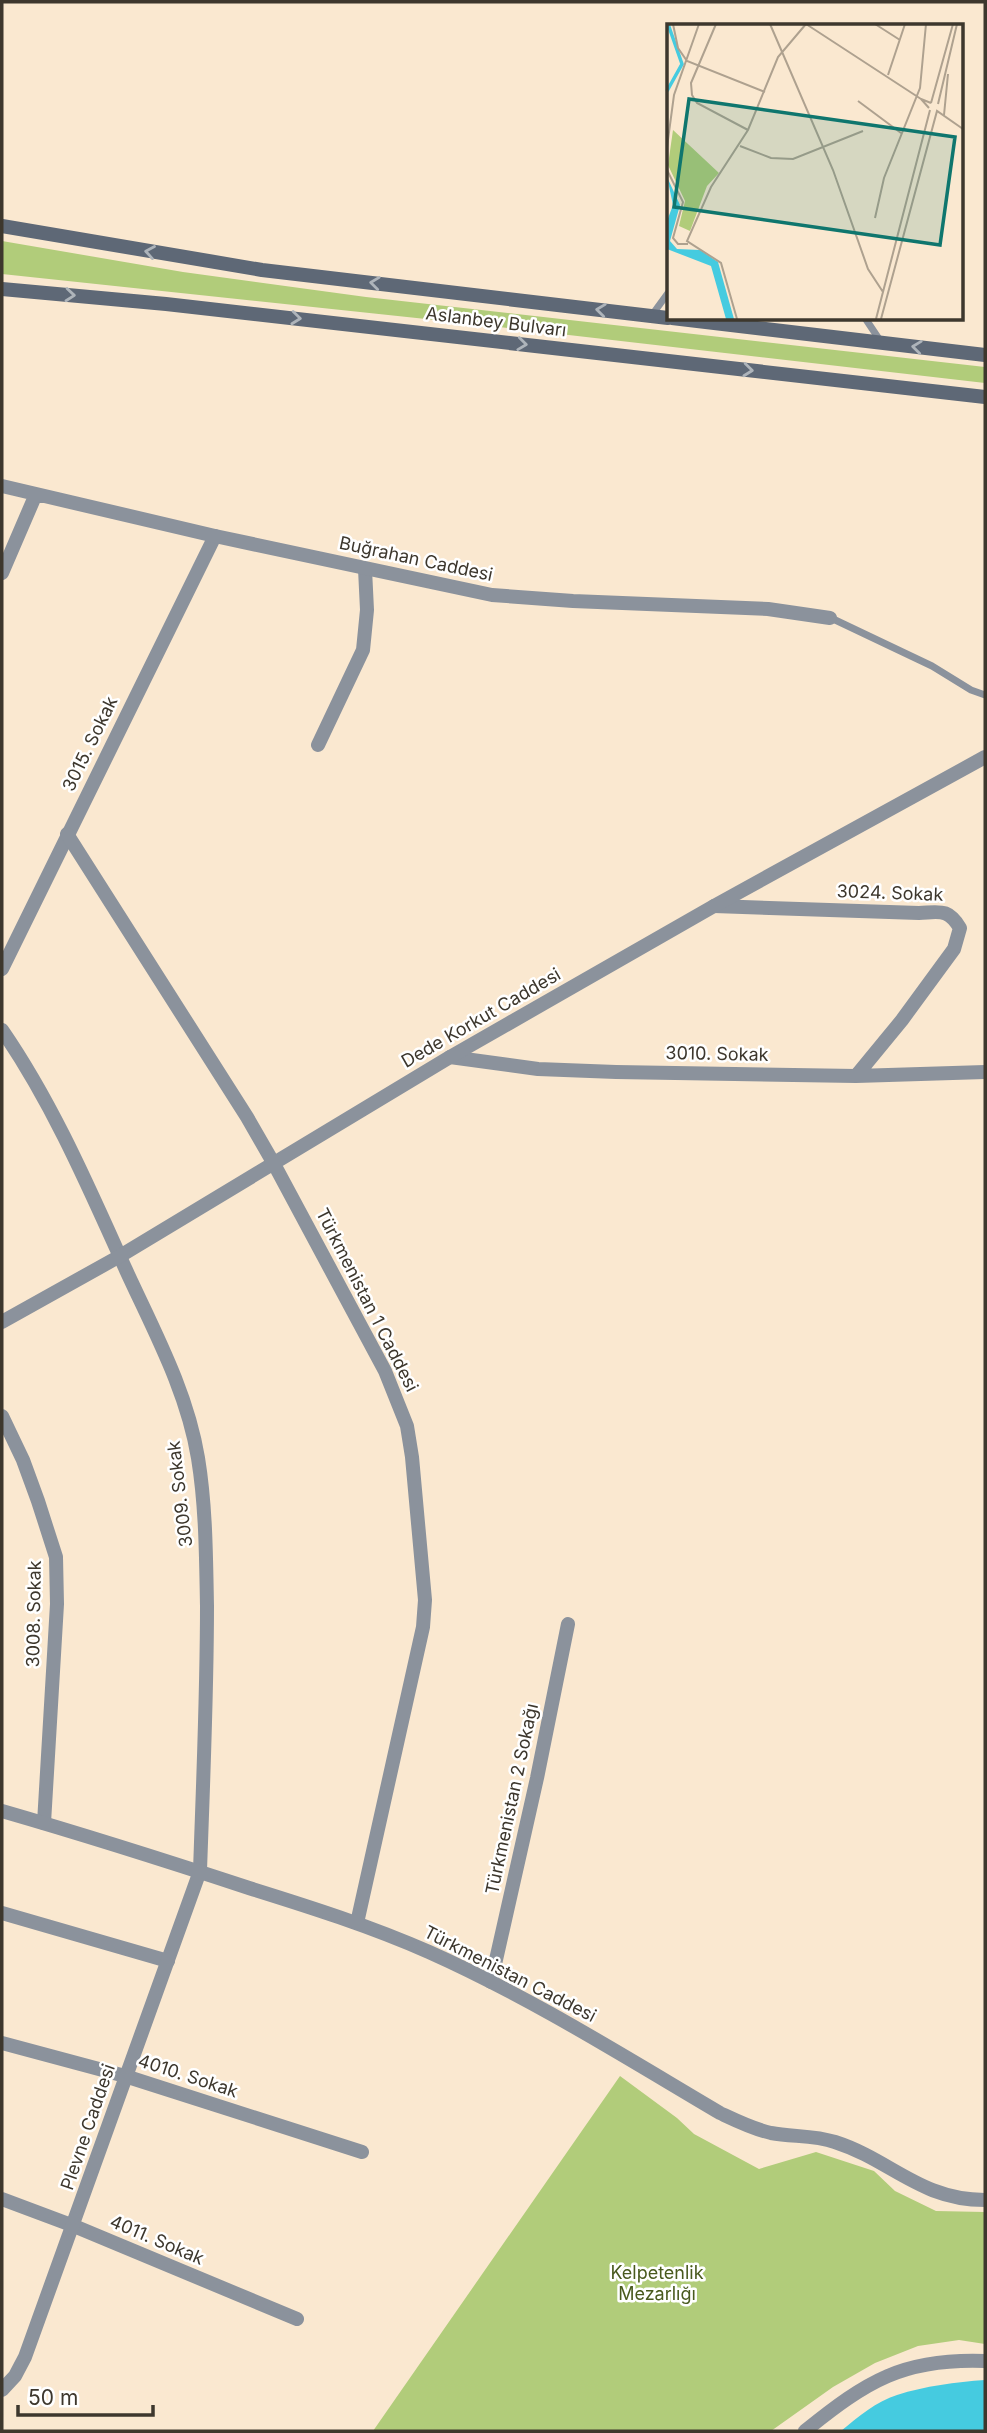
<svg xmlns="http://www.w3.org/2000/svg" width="987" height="2433" font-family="Inter,sans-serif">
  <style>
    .green { fill: #b1cc7a }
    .water { fill: #45cbe0 }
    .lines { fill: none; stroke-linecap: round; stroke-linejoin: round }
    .service { stroke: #8b929c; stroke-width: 7 }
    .minor { stroke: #8b929c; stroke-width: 14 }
    .tertiary { stroke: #8b929c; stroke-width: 14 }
    .secondary { stroke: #5e6876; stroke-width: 14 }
    .oneway { stroke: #aeb4ba }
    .labels { text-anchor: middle; stroke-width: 5; stroke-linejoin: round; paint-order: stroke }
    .street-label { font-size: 18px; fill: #3d372d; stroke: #fff }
    .park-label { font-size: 18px; fill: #495a1e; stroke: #fff }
    .inset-river { fill: none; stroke: #45cbe0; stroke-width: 3.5 }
    .inset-road { fill: none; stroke: #aea18f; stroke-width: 2 }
    .view { fill: #0f766e; fill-opacity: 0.15; stroke: #0f766e; stroke-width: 3.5 }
    .inset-edge { fill: none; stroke: #3d372d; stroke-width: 3.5 }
  </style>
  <rect width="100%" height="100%" fill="#fae8d0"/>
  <path class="green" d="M2 241 183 272 366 297 985 367V383L473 324 2 274Z
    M620 2076 677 2118 694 2134 759 2169 816 2152 874 2171 895 2191 936 2211 985 2212V2344L959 2340 918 2346 875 2363 833 2387 771 2431H373Z"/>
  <path class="water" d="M985 2380V2431H841C858 2417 877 2401 897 2395 925 2386 956 2382 985 2380Z"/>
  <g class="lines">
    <path class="service" d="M652 315 668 293
      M865 318 881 342
      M831 618 932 666 971 690 985 695"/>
    <path class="minor" d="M318 745 363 650 367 610 365 569
      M714 906 919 913C940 912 948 908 960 928L954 949 902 1020 856 1076
      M2 969 215 536
      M2 1030C53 1104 89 1188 126 1270 154 1331 187 1391 198 1458 206 1507 206 1557 207 1606 207 1695 203 1783 200 1871
      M450 1057 538 1069 616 1072 856 1076 985 1072
      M2 1416 23 1460 38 1501 56 1557 57 1604 44 1823
      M2 1913 168 1961
      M491 1982 537 1778 568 1624
      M2 2043 125 2076 362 2152
      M2 2199 74 2226 297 2319"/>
    <path class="tertiary" d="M2 486 215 536 492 595 573 601 768 609 830 618
      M2 573 36 494
      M67 834 247 1117 274 1164 385 1371 407 1426 412 1457 425 1600 423 1627 357 1923
      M2 1322 120 1256 450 1057 714 906 985 757
      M2 1811C85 1835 167 1861 249 1888 310 1907 370 1926 429 1952 530 1997 625 2057 720 2113 737 2121 753 2129 771 2133 792 2137 814 2135 835 2142 891 2160 920 2200 985 2200
      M2 2390 15 2376 25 2357 200 1871
      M805 2431C867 2381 903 2358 985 2361"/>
    <path class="secondary" d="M2 226 262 270 668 318
      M2 289 166 304 985 397
      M672 318 985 355"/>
  </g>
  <defs><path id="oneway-chevron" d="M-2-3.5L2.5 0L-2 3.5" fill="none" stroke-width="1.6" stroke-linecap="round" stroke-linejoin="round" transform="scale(1.75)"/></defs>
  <g class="oneway">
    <use href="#oneway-chevron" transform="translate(150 252) rotate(-170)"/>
    <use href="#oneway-chevron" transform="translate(375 283) rotate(-173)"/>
    <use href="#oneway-chevron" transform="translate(70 295) rotate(5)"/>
    <use href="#oneway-chevron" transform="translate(601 310) rotate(-173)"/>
    <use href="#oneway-chevron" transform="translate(296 318) rotate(6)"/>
    <use href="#oneway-chevron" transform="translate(522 344) rotate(7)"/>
    <use href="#oneway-chevron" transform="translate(917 347) rotate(-173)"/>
    <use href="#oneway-chevron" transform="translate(748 370) rotate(6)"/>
  </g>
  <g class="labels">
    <g class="street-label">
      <text transform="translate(496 322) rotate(7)" y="6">Aslanbey Bulvarı</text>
      <text transform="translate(416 559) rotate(12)" y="6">Buğrahan Caddesi</text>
      <text transform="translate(90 744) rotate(-64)" y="6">3015. Sokak</text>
      <text transform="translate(890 893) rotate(2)" y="6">3024. Sokak</text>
      <text transform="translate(481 1018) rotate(-30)" y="6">Dede Korkut Caddesi</text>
      <text transform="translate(717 1054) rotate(1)" y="6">3010. Sokak</text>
      <text transform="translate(367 1300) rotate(63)" y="6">Türkmenistan 1 Caddesi</text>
      <text transform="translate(180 1494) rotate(-97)" y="6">3009. Sokak</text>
      <text transform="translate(34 1614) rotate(-89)" y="6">3008. Sokak</text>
      <text transform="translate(512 1799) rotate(-78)" y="6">Türkmenistan 2 Sokağı</text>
      <text transform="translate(510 1974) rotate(27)" y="6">Türkmenistan Caddesi</text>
      <text transform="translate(188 2076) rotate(18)" y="6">4010. Sokak</text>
      <text transform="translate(88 2127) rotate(-71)" y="6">Plevne Caddesi</text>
      <text transform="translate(157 2240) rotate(23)" y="6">4011. Sokak</text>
    </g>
    <g class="park-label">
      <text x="657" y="2279">Kelpetenlik<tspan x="657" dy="21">Mezarlığı</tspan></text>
    </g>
  </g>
  <g transform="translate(667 24)">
    <rect width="296" height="296" fill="#fae8d0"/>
    <path d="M6 106 52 149 40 162 23 207 12 202 18 177 1 141Z" fill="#b1cc7a"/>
    <path d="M0 153 13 181 3 217 10 225 33 226 51 238 67 295H59L44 242 0 225V197L6 181Z" fill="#45cbe0"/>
    <path class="inset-river" d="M0 67 15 40 1 0"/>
    <path class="inset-road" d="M6 0 11 24 20 37 98 68M49 0 24 59 25 71 30 79 81 106M103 0 166 146 201 245 216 268M139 0 254 75M208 0 233 16M221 51 238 0M191 77 234 109M264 79 286 0M271 80 290 0M262 84 254 75 264 79M277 91 281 50M73 122 104 134 126 135 196 107M0 123 7 71 32 0M0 146 16 178 6 214 11 220H21M208 194 217 154 253 64 259 0M70 295 54 239 20 217 44 163 81 106 111 33 139 0M209 295 263 86M214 295 270 87 296 105"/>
    <path class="view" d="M22 75 288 113 273 221 7 183Z"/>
    <rect width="296" height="296" class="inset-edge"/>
  </g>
  <rect width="987" height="2433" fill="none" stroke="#3d372d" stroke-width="7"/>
  <path d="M18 2405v10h135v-10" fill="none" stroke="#3d372d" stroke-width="3.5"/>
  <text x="28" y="2405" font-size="21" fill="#3d372d" stroke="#ffffff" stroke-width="5" paint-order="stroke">50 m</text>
</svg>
